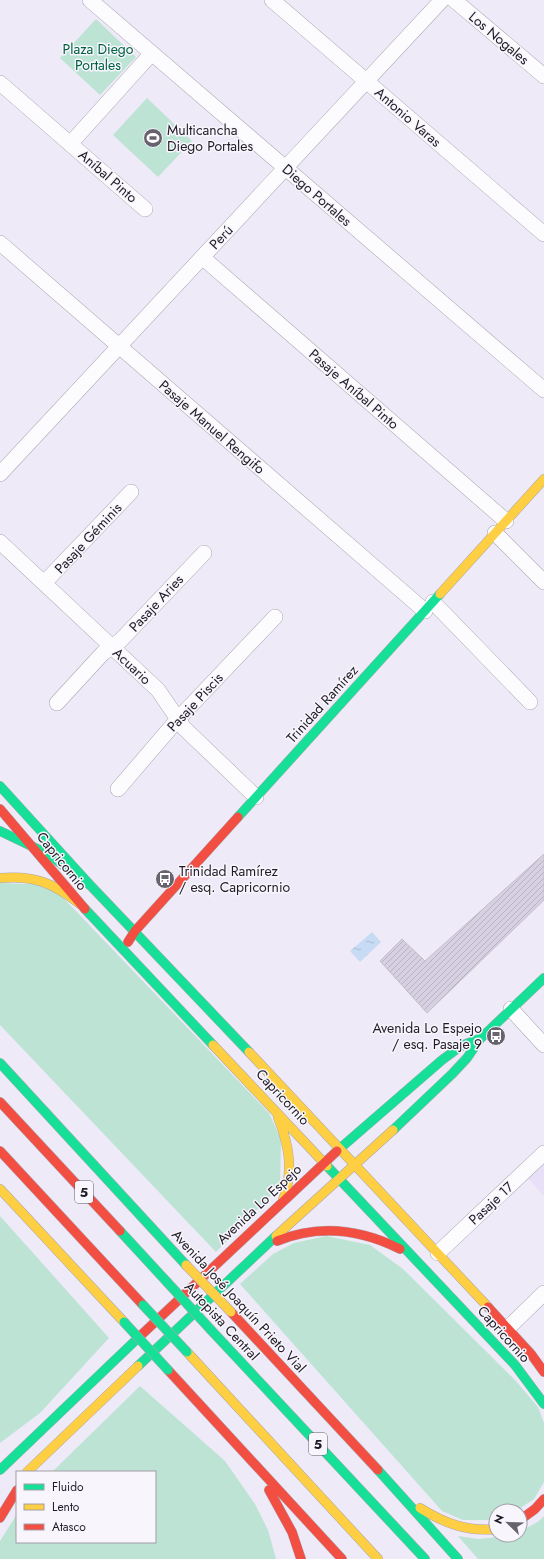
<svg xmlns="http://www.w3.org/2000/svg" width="544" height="1559" font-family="Jost,sans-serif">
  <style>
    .built { fill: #e8e0f8 }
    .green { fill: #bde3d5 }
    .water { fill: url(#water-ripples) }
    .building { fill: url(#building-hatch); stroke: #c3bfca }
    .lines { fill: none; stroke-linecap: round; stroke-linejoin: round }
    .street-casing { stroke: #aaa6b1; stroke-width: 16 }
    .fast-casing { stroke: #aaa6b1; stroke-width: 10 }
    .slow-casing { stroke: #aaa6b1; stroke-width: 10 }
    .jam-casing { stroke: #aaa6b1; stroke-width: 10 }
    .street { stroke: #fcfcfe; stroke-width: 15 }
    .fast { stroke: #16e098; stroke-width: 9 }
    .slow { stroke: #ffcf43; stroke-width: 9 }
    .jam { stroke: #f24e42; stroke-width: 9 }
    .fast-bridge-casing { stroke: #aaa6b1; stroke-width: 10; stroke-linecap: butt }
    .slow-bridge-casing { stroke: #aaa6b1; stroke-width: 10; stroke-linecap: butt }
    .fast-bridge { stroke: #16e098; stroke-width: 9 }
    .slow-bridge { stroke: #ffcf43; stroke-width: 9 }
    .labels { text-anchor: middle; stroke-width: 3; stroke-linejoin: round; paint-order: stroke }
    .shield { fill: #f8f6fc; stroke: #605d66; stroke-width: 1 }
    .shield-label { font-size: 13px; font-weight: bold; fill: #1f1b25 }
    .street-label { font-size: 14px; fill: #1f1b25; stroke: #f8f6fc }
    .park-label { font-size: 14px; fill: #006141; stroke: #f8f6fc }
    .poi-label { font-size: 14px; fill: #1f1b25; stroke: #f8f6fc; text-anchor: start }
  </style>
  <defs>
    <pattern id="water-ripples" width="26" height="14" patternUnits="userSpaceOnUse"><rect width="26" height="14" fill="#c8dbf5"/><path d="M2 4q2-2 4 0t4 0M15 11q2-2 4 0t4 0" fill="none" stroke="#abbbd2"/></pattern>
    <pattern id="building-hatch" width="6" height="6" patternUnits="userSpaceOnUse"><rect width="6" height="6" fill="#d7d0e2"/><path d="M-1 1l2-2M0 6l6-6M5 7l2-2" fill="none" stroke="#b8b2c2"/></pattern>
  </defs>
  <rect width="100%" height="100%" fill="#eeeaf7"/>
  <path class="built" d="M544 1161V1196L527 1177Z"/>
  <path class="green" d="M96 19 136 57 100 95 60 58Z
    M147 98 192 141 158 177 113 135Z
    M0 883 51 885 269 1113 281 1139 280 1186 216 1252 0 1025Z
    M0 1216 109 1338 40 1413 0 1443Z
    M326 1236 370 1245 403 1269 515 1380 538 1407 544 1423V1482L534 1499 516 1511H496V1520H463L442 1511 240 1284 273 1254 294 1243Z
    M140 1386 225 1461 255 1504 268 1530 276 1559H0V1541L17 1514V1542H155V1472H52Z
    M544 1516V1559H478L458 1536 478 1539 520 1535V1532L539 1521Z"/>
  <path class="water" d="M372 932 381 942 360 962 350 951Z"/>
  <path class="building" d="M544 854V900L427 1013 380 961 402 939 425 961Z"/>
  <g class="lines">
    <defs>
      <path id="street" d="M90 0 544 390
        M272 0 544 234
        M454 0 544 76
        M0 83 145 209
        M70 144 152 53
        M0 243 425 611
        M202 257 506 521
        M0 474 442 0
        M495 533 544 582
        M0 542 158 690 184 728 256 797
        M44 583 131 492
        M433 602 530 702
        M57 703 103 653 120 641 204 553
        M118 789 178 719 275 617
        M511 1009 544 1045
        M438 1253 544 1153
        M507 1329 544 1293"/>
      <path id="fast" d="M0 786 91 886 249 1052
        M238 817 440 594
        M0 831 48 854 91 886
        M85 909 213 1045
        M0 1063 186 1265
        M393 1130 453 1073 467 1058 480 1039 544 978
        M337 1151 442 1060 461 1046 479 1039
        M327 1166 515 1365 544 1404
        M120 1231 167 1282
        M211 1330 425 1559
        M138 1366 276 1236
        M0 1470 138 1338
        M378 1470 458 1559"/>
      <path id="slow" d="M440 594 544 479
        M0 878C35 875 53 883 80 904
        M213 1045 327 1166
        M249 1052 488 1307
        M278 1117C289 1145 294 1171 283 1200
        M0 1189 124 1322
        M276 1236 393 1130
        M187 1352 378 1559
        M27 1472 138 1366
        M420 1508C444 1523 467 1532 496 1529"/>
      <path id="jam" d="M0 809 85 909
        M128 942 135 931 238 817
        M0 1102 120 1231
        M0 1151 143 1305
        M277 1241C319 1224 360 1229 400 1249
        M488 1307 531 1354 544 1372
        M231 1312 378 1470
        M138 1338 337 1151
        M168 1370 342 1559
        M269 1490 292 1532 301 1559
        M0 1518 17 1490
        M520 1520 535 1509 544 1499"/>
    </defs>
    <use href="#street" class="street-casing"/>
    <use href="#fast" class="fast-casing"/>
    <use href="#slow" class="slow-casing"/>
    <use href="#jam" class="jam-casing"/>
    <use href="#street" class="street"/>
    <use href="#fast" class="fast"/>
    <use href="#slow" class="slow"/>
    <use href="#jam" class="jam"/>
    <defs>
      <path id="fast-bridge" d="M167 1282 211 1330
        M143 1305 187 1352
        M124 1322 168 1370"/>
      <path id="slow-bridge" d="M186 1265 231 1312"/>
    </defs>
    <use href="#fast-bridge" class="fast-bridge-casing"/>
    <use href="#slow-bridge" class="slow-bridge-casing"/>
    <use href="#fast-bridge" class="fast-bridge"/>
    <use href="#slow-bridge" class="slow-bridge"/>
  </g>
  <defs>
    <symbol id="stadium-disc" viewBox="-11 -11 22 22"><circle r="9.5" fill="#67636e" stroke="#f8f6fc"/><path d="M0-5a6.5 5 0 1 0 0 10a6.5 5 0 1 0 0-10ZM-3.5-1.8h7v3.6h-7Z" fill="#fff"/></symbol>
    <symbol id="bus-disc" viewBox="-11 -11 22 22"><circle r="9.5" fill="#67636e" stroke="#f8f6fc"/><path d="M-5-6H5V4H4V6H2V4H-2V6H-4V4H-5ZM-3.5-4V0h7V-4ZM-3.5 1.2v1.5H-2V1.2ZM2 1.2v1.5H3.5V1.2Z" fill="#fff"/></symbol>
  </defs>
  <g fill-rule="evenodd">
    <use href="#stadium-disc" x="142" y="127" width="22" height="22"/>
    <use href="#bus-disc" x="154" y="868" width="22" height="22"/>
    <use href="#bus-disc" x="485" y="1025" width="22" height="22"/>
  </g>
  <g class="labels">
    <g class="shield">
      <rect x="75" y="1181" width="18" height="22" rx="3"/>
      <rect x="309" y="1433" width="18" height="22" rx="3"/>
    </g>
    <g class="shield-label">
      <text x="84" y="1197">5</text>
      <text x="318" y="1449">5</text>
    </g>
    <g class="street-label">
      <text transform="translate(499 38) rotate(40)" y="5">Los Nogales</text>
      <text transform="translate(408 117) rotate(41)" y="5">Antonio Varas</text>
      <text transform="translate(108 176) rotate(41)" y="5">Aníbal Pinto</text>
      <text transform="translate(317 195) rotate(41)" y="5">Diego Portales</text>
      <text transform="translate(221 237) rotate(-47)" y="5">Perú</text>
      <text transform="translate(354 389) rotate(41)" y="5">Pasaje Aníbal Pinto</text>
      <text transform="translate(212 427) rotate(41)" y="5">Pasaje Manuel Rengifo</text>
      <text transform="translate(88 538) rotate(-47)" y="5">Pasaje Géminis</text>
      <text transform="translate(156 603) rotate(-47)" y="5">Pasaje Aries</text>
      <text transform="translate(132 666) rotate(43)" y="5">Acuario</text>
      <text transform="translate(195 702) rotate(-47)" y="5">Pasaje Piscis</text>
      <text transform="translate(322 704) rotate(-48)" y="5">Trinidad Ramírez</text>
      <text transform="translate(62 861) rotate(51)" y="5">Capricornio</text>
      <text transform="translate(283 1097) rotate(47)" y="5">Capricornio</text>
      <text transform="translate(491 1203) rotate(-43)" y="5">Pasaje 17</text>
      <text transform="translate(259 1204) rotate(-43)" y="5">Avenida Lo Espejo</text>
      <text transform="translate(239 1301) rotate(47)" y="5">Avenida José Joaquín Prieto Vial</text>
      <text transform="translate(222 1321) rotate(47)" y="5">Autopista Central</text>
      <text transform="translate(504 1334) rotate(48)" y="5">Capricornio</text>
    </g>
    <g class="park-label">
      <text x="98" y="54">Plaza Diego<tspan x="98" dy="16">Portales</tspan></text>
    </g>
    <g class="poi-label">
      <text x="167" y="135">Multicancha<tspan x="167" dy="16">Diego Portales</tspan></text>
      <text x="179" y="876">Trinidad Ramírez<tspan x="179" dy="16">/ esq. Capricornio</tspan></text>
      <text x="482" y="1033" text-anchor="end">Avenida Lo Espejo<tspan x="482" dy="16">/ esq. Pasaje 9</tspan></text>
    </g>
  </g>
  <rect x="16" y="1471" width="140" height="72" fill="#f8f6fc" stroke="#a19ea6"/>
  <rect x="24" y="1484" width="20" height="6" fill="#16e098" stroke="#a19ea6"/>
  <text x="52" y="1491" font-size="12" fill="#1f1b25">Fluido</text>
  <rect x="24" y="1504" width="20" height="6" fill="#ffcf43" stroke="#a19ea6"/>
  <text x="52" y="1511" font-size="12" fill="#1f1b25">Lento</text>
  <rect x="24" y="1524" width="20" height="6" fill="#f24e42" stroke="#a19ea6"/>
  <text x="52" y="1531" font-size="12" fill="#1f1b25">Atasco</text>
  <g transform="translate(508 1523) rotate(293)"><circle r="19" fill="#f8f6fc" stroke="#a19ea6"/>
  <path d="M0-3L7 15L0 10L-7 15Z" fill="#67636e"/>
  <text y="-6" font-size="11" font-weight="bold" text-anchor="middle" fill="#1f1b25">N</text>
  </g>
</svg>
